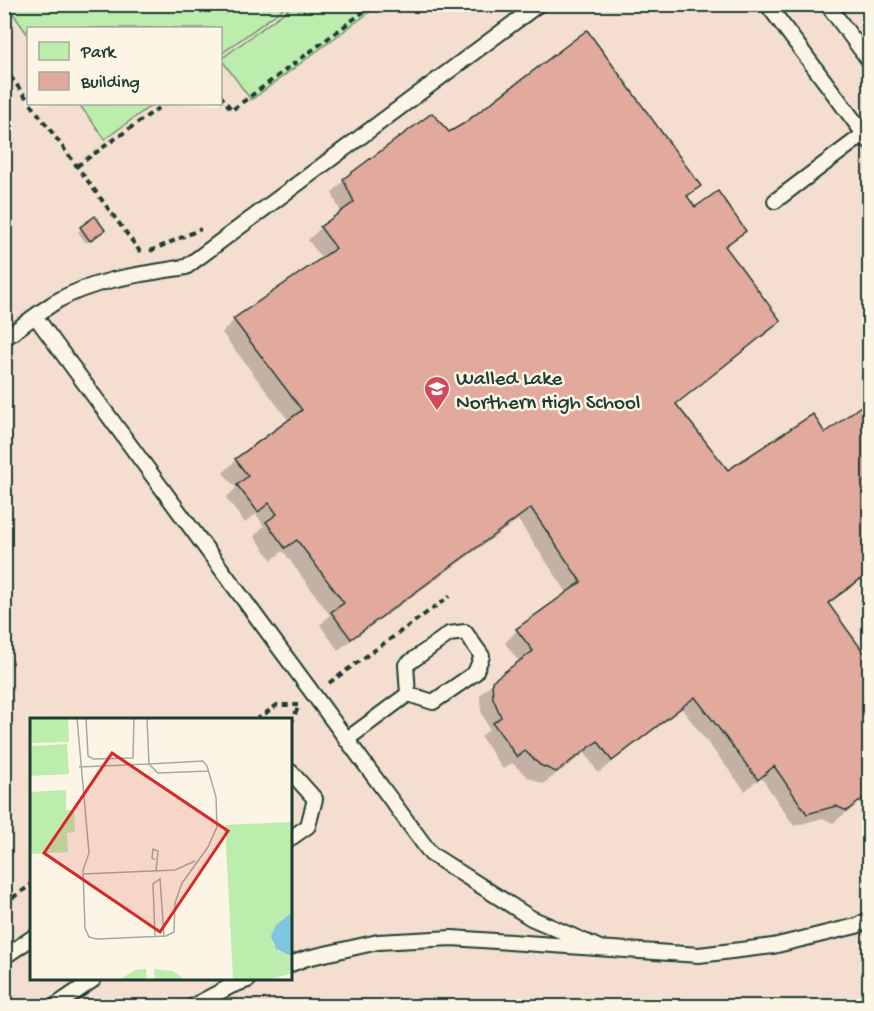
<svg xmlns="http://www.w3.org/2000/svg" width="874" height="1011" font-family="'Gochi Hand',sans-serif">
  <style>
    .built { fill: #f4decf; fill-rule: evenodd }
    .green { fill: #bcedad; stroke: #6e9570; stroke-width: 1.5 }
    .shadow { fill: #0003 }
    .building { fill: #e2a99d; stroke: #1f3d34; stroke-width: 1.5 }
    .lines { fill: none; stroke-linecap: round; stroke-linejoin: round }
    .service-casing { stroke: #1f3d34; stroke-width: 18 }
    .path { stroke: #1f3d34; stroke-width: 4; stroke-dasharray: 6 4.5; stroke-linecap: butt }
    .service { stroke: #fcf5e5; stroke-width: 14 }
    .labels { text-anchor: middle; stroke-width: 5; stroke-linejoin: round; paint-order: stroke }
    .poi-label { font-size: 21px; fill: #1f3d34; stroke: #fcf5e5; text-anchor: start }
    .inset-road { fill: none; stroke: #a4ab9e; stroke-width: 1.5 }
    .view { fill: #d62828; fill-opacity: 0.15; stroke: #d62828; stroke-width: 3 }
    .inset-edge { fill: none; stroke: #1f3d34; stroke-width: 3 }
  </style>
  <rect width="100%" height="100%" fill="#fcf5e5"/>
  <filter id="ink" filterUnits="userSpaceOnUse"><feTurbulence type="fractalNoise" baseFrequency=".0167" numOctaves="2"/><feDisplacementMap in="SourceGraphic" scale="12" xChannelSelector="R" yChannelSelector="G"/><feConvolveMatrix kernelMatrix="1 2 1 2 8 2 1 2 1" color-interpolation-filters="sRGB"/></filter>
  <g filter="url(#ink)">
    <path class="built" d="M5 5H869V994L852 1006H5ZM28 28H220V104H28ZM32 720H291V980H32Z"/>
    <path class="green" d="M7 5H288L221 54 220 28H28V35Z
      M294 5H379L251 100 221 59Z
      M79 104H153L105 139Z"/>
    <path class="shadow" d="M448 134 699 186 687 198 694 209 744 231 725 248 779 321 766 334 675 405 728 472 824 436 870 401V573L828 605 870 702V794L833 823 823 818 794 826 761 777 745 791 682 709 598 773 585 753 543 784 528 777 512 763 503 769 481 737 489 729 481 711 480 695 493 682 520 663 505 643 517 630 568 594 518 520 338 650 320 625 330 615 283 551 272 560 254 536 264 526 256 514 245 523 226 498 236 488 223 473 236 460 289 421 222 333 234 320 322 259 308 240 321 228 341 213 332 193 344 180Z
      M81 229 99 234 86 243 78 232Z"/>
    <path class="building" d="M587 30 701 186 687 196 695 207 718 191 746 231 725 246 781 321 676 404 728 470 813 414 825 433 870 399V572L828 603 870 661V793L847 811 836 806 807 814 774 766 758 780 695 697 612 761 598 741 556 772 540 765 525 751 517 757 493 723 501 717 493 698 492 681 533 651 516 629 581 582 531 508 351 639 331 612 344 603 297 540 285 548 266 522 277 514 269 503 258 512 237 485 248 476 235 459 302 410 233 319 336 248 320 227 354 202 343 179 432 113 449 132 463 124Z
      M95 216 105 230 90 241 80 227Z"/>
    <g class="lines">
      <defs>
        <path id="service" d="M767 4 870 142
          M827 4 870 62
          M775 201 864 134
          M35 316 431 854 531 918 600 948
          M4 339C22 326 39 312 57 301 95 279 143 274 186 267L539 4
          M346 740 408 694 433 702 475 673 482 656 465 632 449 634 406 665 408 694
          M291 772 315 799 308 826 291 838
          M4 957 32 938
          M291 964 307 958 378 942 452 938 699 955 773 946 856 926 870 919
          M55 1006 93 980
          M193 1006 231 986 248 980"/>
      </defs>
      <use href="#service" class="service-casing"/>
      <path class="path" d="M4 68 28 100
        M220 95 232 110 374 4
        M31 104 141 253
        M77 166 164 104
        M150 251 201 229
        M329 683 450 596
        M256 720 277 705H298
        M291 724 299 705
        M4 904 32 884"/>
      <use href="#service" class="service"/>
    </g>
  </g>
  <defs>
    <symbol id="school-pin" viewBox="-11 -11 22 30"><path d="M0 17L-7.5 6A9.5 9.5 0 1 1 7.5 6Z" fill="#d1495b" stroke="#fcf5e5"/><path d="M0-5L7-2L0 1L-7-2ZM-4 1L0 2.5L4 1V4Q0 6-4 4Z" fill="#fff"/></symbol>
  </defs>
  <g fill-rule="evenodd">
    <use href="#school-pin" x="422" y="374" width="30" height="40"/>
  </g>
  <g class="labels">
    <g class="poi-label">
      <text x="456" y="384">Walled Lake<tspan x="456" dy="24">Northern High School</tspan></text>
    </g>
  </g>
  <g transform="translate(30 718)">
    <rect width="262" height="262" fill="#fcf5e5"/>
    <path d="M0 0H38L39 24 0 25ZM37 26 39 56 0 58V28ZM36 72V92H44L45 114 37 115 38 134 0 136V74ZM262 104V194L246 207 243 226 248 233 262 237V255L238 262H203L195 107ZM116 251 117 262H89L105 252ZM124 251 143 253 155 262H125Z" fill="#bcedad"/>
    <path d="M262 194V237H259L246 231 241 218 246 207Z" fill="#7fc6df"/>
    <path class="inset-road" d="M47 0 59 135 53 152 55 210 59 219 67 221 136 218 144 214 145 185 152 165 178 129 187 109 186 79 177 48 173 43 119 46 117 0M56 0 58 38 63 41 103 40 104 0M49 49 119 46 128 55 179 53M125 142 122 140 123 131 128 133 126 153M53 156 145 152 165 143M125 219 123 166 130 161 134 218"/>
    <path class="view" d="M82 35 198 113 130 214 14 135Z"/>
    <rect width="262" height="262" class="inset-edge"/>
  </g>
  <rect width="874" height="1011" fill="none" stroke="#fcf5e5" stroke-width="24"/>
  <rect x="12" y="12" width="850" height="987" fill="none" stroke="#1f3d34" stroke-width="2" filter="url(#ink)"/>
  <rect x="27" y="27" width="195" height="78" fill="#fcf5e5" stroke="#a4ab9e" stroke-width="1.5"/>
  <rect x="39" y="42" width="30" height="18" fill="#bcedad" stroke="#a4ab9e" stroke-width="1.5"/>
  <text x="81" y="57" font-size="18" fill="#1f3d34">Park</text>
  <rect x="39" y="72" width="30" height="18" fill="#e2a99d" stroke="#a4ab9e" stroke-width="1.5"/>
  <text x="81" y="87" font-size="18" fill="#1f3d34">Building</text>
</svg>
